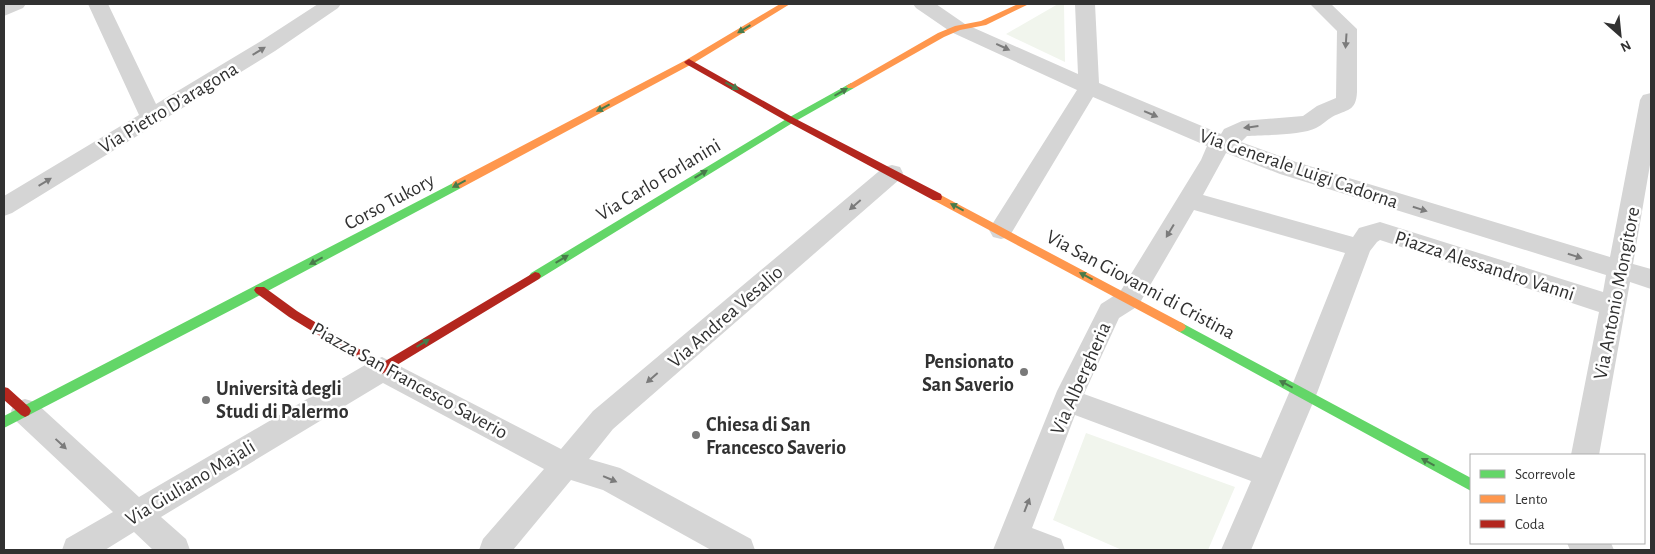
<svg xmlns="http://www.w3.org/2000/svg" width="1655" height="554" font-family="'Alegreya Sans',sans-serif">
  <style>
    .green { fill: #f1f5ed }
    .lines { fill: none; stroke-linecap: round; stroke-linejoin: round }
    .street { fill: #d5d5d5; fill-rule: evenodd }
    .fast { fill: #63d668; fill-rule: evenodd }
    .slow { fill: #ff974d; fill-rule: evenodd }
    .jam { fill: #b3261e; fill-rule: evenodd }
    .oneway { fill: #487b4a }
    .oneway2 { fill: #7b7b7b }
    .poi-dot { fill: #797979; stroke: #fff; stroke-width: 2 }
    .labels { text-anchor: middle; stroke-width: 5; stroke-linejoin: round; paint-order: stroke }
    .street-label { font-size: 20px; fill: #313131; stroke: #fff }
    .poi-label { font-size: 20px; font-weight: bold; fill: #313131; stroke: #fff; text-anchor: start }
  </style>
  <rect width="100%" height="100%" fill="#fff"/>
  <path class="green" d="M1058 4H1064L1065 62 1006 34Z
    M1086 433 1235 487 1208 550H1122L1053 520Z"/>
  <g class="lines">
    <path class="street" d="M4 4H26L23 8 4 16Z
      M88 4H108L156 104 261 41 318 4H341L338 8 275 51 12 213 4 216V196L139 115Z
      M913 4H936L965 24 1078 74 1075 4H1095L1099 83 1221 134 1224 129 1242 121 1303 116 1317 106 1336 98 1337 31 1310 4H1331L1357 29V92C1356 112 1347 109 1332 117 1327 120 1322 125 1316 128 1303 135 1263 135 1247 136L1241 142 1296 162 1610 257 1640 100 1643 95 1651 93V159L1633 264 1651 269V289L1630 282 1599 455H1571L1599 312 1380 240 1377 242 1370 251 1317 393 1251 550H1221L1251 481 1075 415 1032 528 1061 539 1065 550H993L1057 391 1101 304 1120 292 1201 160 1207 146 1093 97 1009 237 1001 239 993 237 989 230 993 223 1077 90 951 32 916 8ZM1226 153 1280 174 1606 275 1603 292 1380 222 1359 228 1353 237 1203 195ZM1194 210 1345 253 1289 393 1261 458 1084 394 1119 318 1138 306Z
      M892 165 900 167 903 173 900 179 613 429 589 459 620 468 751 539 755 550H711L603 490 571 480 513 550H479L483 539 544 469 383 383 161 517 186 539 190 550H153L134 532 105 550H62L66 539 113 512 15 420 11 411 15 402 25 399 35 402 139 497 372 361 382 357 561 449 593 411 884 167Z
      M1567 543H1611L1614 550H1570Z"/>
    <path class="fast" d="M851 83 854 84V88L794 122 539 279H531L529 276 531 273 788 118Z
      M457 181 461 182 462 185 461 188 264 293 4 428V416Z
      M1180 322 1471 478V491L1176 330 1174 327 1176 324Z"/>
    <path class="slow" d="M780 4H790L692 64 461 188H453L452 185 453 182 686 60Z
      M1018 4H1029L986 25 960 30 944 37 854 88H848L846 86 938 33 955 26 981 21Z
      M937 193 1184 324 1186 327 1184 330 1180 332 1176 330 933 200 932 197 933 194Z"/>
    <path class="jam" d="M689 59 794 118 941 194 942 197 941 200H933L788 122 686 64 684 62Z
      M535 272 539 273 541 276 539 279 382 374 289 317 256 293 254 290 256 287H264L297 311 382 363Z
      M4 387 8 388 29 407 31 411 29 415 25 417 21 415 4 400Z"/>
  </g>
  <defs><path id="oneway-solid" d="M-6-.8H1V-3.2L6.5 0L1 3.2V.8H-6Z" transform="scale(1.25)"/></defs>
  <g class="oneway">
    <use href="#oneway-solid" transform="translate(744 29) rotate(149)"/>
    <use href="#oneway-solid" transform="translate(732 86) rotate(29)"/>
    <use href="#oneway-solid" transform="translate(841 92) rotate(-30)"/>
    <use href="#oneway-solid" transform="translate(603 108) rotate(152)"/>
    <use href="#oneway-solid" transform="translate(701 174) rotate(-31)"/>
    <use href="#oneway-solid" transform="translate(459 184) rotate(152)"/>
    <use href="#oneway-solid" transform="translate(957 207) rotate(-152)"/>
    <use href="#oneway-solid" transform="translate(562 259) rotate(-31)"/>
    <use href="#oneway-solid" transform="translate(316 261) rotate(152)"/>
    <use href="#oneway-solid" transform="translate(1086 276) rotate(-152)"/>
    <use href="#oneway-solid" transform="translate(423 343) rotate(-31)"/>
    <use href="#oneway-solid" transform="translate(1286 384) rotate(-152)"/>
    <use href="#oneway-solid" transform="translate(1428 462) rotate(-151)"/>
  </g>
  <g class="oneway2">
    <use href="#oneway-solid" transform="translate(1346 41) rotate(94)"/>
    <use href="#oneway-solid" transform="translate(1003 47) rotate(25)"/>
    <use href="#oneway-solid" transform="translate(259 51) rotate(-31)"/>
    <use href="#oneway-solid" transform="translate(1151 114) rotate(23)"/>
    <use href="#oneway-solid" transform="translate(1251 127) rotate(173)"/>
    <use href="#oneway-solid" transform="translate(45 182) rotate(-31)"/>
    <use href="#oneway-solid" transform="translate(855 205) rotate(139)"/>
    <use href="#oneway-solid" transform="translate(1420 209) rotate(17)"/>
    <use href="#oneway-solid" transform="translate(1170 231) rotate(121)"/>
    <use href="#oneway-solid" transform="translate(1575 256) rotate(17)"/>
    <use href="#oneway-solid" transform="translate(652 378) rotate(139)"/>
    <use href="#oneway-solid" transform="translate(61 444) rotate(43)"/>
    <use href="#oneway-solid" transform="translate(610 479) rotate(23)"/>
    <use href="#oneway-solid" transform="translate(1027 505) rotate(-69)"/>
  </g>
  <g class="poi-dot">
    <circle cx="1024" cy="372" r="5"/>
    <circle cx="206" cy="400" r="5"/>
    <circle cx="696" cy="435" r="5"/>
  </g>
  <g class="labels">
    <g class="street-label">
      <text transform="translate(168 107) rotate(-31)" y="7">Via Pietro D'aragona</text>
      <text transform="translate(1299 168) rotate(19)" y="7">Via Generale Luigi Cadorna</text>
      <text transform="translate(658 179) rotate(-31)" y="7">Via Carlo Forlanini</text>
      <text transform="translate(389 201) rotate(-28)" y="7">Corso Tukory</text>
      <text transform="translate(1485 265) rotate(18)" y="7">Piazza Alessandro Vanni</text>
      <text transform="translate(1141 284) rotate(28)" y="7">Via San Giovanni di Cristina</text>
      <text transform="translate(1616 293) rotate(-79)" y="7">Via Antonio Mongitore</text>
      <text transform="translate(725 316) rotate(-41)" y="7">Via Andrea Vesalio</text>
      <text transform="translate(1080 378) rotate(-66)" y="7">Via Albergheria</text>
      <text transform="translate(410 380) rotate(29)" y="7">Piazza San Francesco Saverio</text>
      <text transform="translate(190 482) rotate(-31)" y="7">Via Giuliano Majali</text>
    </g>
    <g class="poi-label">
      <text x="1014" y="368" text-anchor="end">Pensionato<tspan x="1014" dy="23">San Saverio</tspan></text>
      <text x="216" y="395">Università degli<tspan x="216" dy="23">Studi di Palermo</tspan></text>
      <text x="706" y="431">Chiesa di San<tspan x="706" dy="23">Francesco Saverio</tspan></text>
    </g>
  </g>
  <rect width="1655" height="554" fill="none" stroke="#313131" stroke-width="10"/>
  <rect x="1470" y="454" width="175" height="90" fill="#ffffff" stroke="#adadad"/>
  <rect x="1480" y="470" width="25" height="8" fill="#63d668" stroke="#adadad"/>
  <text x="1515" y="479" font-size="15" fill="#313131">Scorrevole</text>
  <rect x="1480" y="495" width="25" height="8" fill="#ff974d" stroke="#adadad"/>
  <text x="1515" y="504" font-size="15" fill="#313131">Lento</text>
  <rect x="1480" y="520" width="25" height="8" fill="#b3261e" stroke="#adadad"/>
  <text x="1515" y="529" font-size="15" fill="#313131">Coda</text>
  <g transform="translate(1620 35) rotate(153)" stroke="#ffffff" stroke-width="4" paint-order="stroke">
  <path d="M0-4L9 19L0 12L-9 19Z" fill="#313131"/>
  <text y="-8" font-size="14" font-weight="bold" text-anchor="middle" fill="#313131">N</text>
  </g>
</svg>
